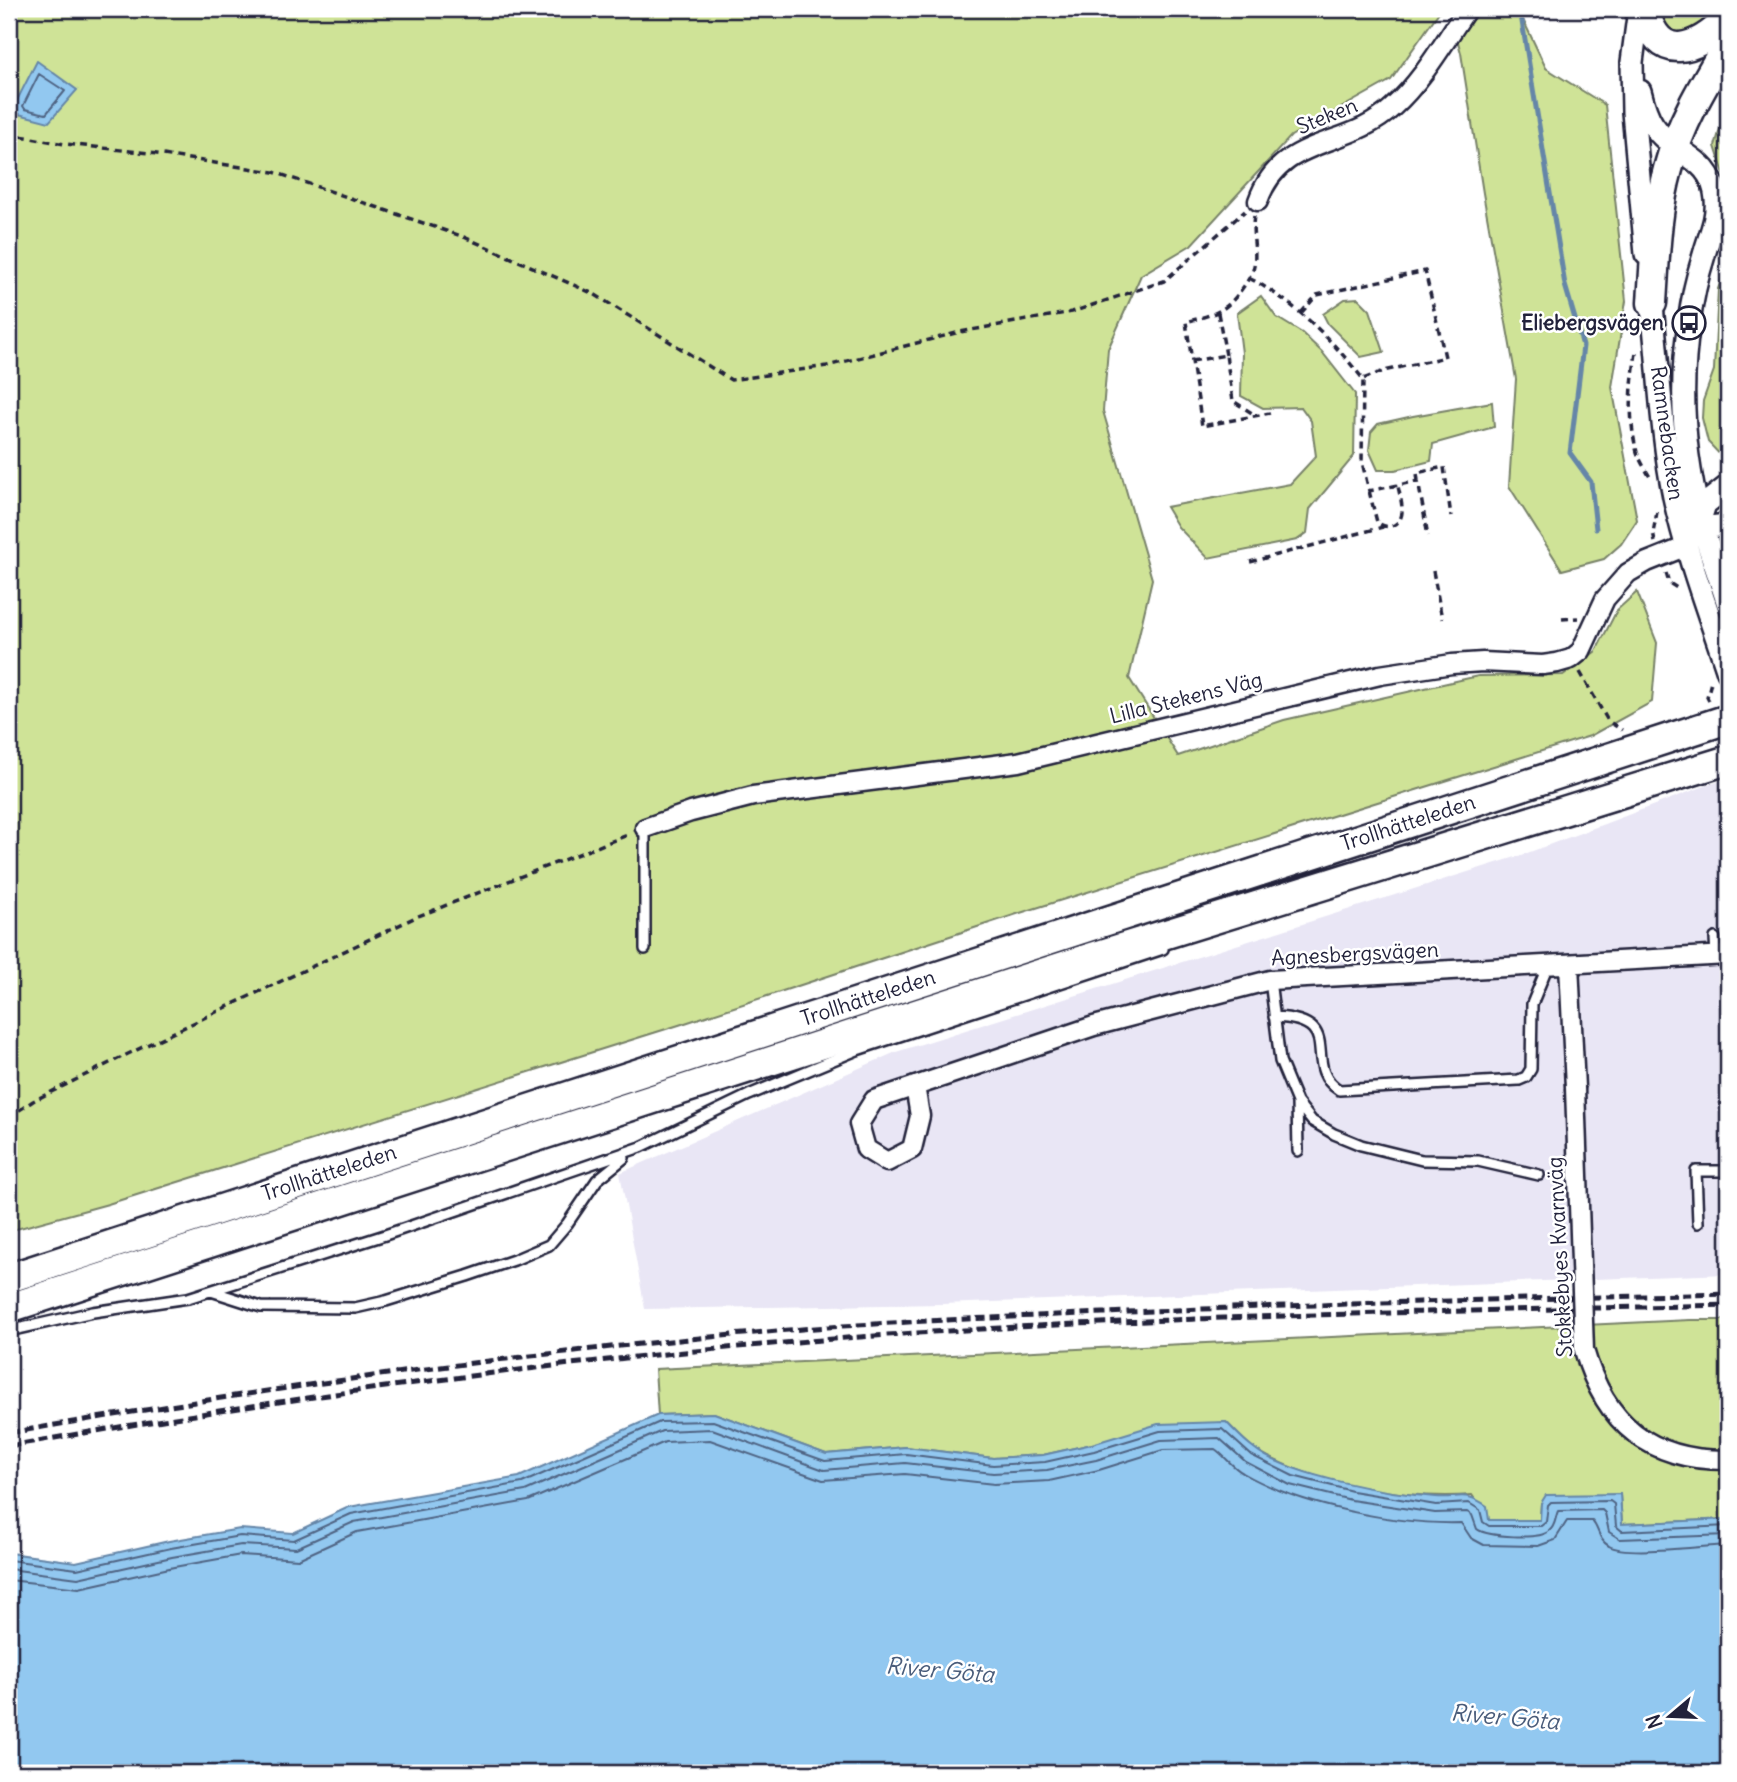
<svg xmlns="http://www.w3.org/2000/svg" width="1737" height="1782" font-family="Delius,sans-serif">
  <style>
    .built { fill: #e9e6f5 }
    .green { fill: #cfe397; stroke: #788269; stroke-width: 2 }
    .water { fill: #92c8f0; stroke: #6586a8; stroke-width: 2 }
    .lines { fill: none; stroke-linecap: round; stroke-linejoin: round }
    .shore { stroke: #4f6483; stroke-width: 2 }
    .stream { stroke: #6586a8; stroke-width: 5 }
    .service-casing { stroke: #22223b; stroke-width: 14 }
    .minor-casing { stroke: #22223b; stroke-width: 23 }
    .tertiary-casing { stroke: #22223b; stroke-width: 26 }
    .trunk-casing { stroke: #22223b; stroke-width: 33 }
    .path { stroke: #22223b; stroke-width: 3.5; stroke-dasharray: 7 5; stroke-linecap: butt }
    .service { stroke: #fff; stroke-width: 9 }
    .minor { stroke: #fff; stroke-width: 18 }
    .tertiary { stroke: #fff; stroke-width: 21 }
    .trunk { stroke: #fff; stroke-width: 28 }
    .rail { stroke: #22223b; stroke-width: 5; stroke-dasharray: 10 5; stroke-linecap: butt }
    .minor-bridge-casing { stroke: #22223b; stroke-width: 23; stroke-linecap: butt }
    .minor-bridge { stroke: #fff; stroke-width: 18 }
    .labels { text-anchor: middle; stroke-width: 5; stroke-linejoin: round; paint-order: stroke }
    .street-label { font-size: 21px; fill: #22223b; stroke: #fff }
    .poi-label { font-size: 21px; font-weight: bold; fill: #22223b; stroke: #fff; text-anchor: end }
    .water-label { font-size: 23px; font-style: italic; fill: #495c7a; stroke: #fff }
  </style>
  <rect width="100%" height="100%" fill="#fff"/>
  <filter id="ink" filterUnits="userSpaceOnUse"><feTurbulence type="fractalNoise" baseFrequency=".0143" numOctaves="2"/><feDisplacementMap in="SourceGraphic" scale="14" xChannelSelector="R" yChannelSelector="G"/><feConvolveMatrix kernelMatrix="1 2 1 2 8 2 1 2 1" color-interpolation-filters="sRGB"/></filter>
  <g filter="url(#ink)">
    <path class="built" d="M1728 779V1274L943 1304 645 1309 620 1173 896 1052 1522 855 1710 784Z"/>
    <path class="green" d="M9 9H1441L1391 80 1291 136 1191 245 1141 275 1108 349 1103 411 1152 579 1129 678 1178 756 1284 720 1478 676 1563 675 1596 651 1617 610 1637 592 1657 643 1652 702 1590 736 1020 913 679 1025 108 1204 9 1231Z
      M1449 9H1518L1546 68 1605 105 1626 301 1612 387 1637 520 1621 544 1604 559 1562 570 1509 486 1516 379 1483 193 1461 53Z
      M1654 9H1720C1715 14 1710 21 1704 26 1683 41 1663 30 1654 9Z
      M1728 102V196L1727 183 1715 146Z
      M1728 262V460H1725L1708 442 1702 418 1703 401 1714 370 1718 289Z
      M1261 296 1276 317 1302 333 1322 352 1355 394 1354 456 1310 509 1307 533 1297 540 1208 558 1178 527 1166 507 1290 484 1316 456 1311 421 1301 407 1263 408 1241 396 1242 353 1237 313Z
      M1358 298 1370 310 1384 352 1361 357 1328 324 1323 314 1345 299Z
      M1492 402 1494 427 1433 444 1431 461 1395 470H1378L1369 450 1371 432 1378 424 1413 416Z
      M1690 1320H1728V1519L1622 1524 1620 1494 1541 1503 1540 1520H1489L1472 1495C1407 1500 1314 1484 1258 1451 1246 1444 1236 1431 1226 1422L1092 1444 1043 1455 993 1458 906 1447 826 1454 714 1413 658 1415 655 1369Z"/>
    <path class="water" d="M37 61 77 90 49 122 11 112Z
      M714 1413 826 1454 906 1447 993 1458 1043 1455 1092 1444 1158 1424 1226 1422C1235 1431 1244 1441 1254 1448 1288 1476 1391 1494 1436 1497 1461 1499 1464 1490 1487 1506L1489 1520H1540L1541 1503 1546 1495 1620 1494 1622 1524 1728 1519V1773H9V1553L76 1562 169 1541 240 1529 293 1533 349 1507 519 1477 658 1415Z"/>
    <g class="lines">
      <path class="shore" d="M39 74 65 91 46 114 25 109 23 106Z
        M9 1560 77 1569 171 1548 240 1536 294 1540 351 1514 522 1483 660 1422 713 1421 825 1461 906 1454 993 1465 1045 1462 1094 1451 1160 1431 1222 1429 1251 1455 1293 1476 1352 1491 1436 1505 1469 1503 1480 1510 1483 1522 1489 1526H1541L1546 1522 1548 1505 1551 1502 1610 1501 1614 1504 1616 1526 1622 1531 1728 1526
        M9 1569 78 1578 172 1557 241 1545 296 1548 354 1522 525 1491 662 1431 712 1429 824 1470 905 1463 993 1473 1047 1470 1096 1460 1161 1440 1219 1438 1246 1462 1290 1485 1351 1500 1435 1513 1467 1512 1472 1515 1477 1529C1487 1537 1540 1540 1549 1531 1556 1526 1555 1517 1558 1511L1602 1510 1605 1513 1609 1532 1620 1539 1728 1535
        M9 1580 79 1588 174 1567 241 1555 298 1559 357 1532 528 1501 665 1442 710 1440 823 1480 905 1474 994 1484 1049 1481 1099 1470 1163 1450 1215 1449C1225 1456 1232 1467 1243 1473 1300 1506 1396 1525 1461 1523L1471 1538 1484 1545 1538 1546 1555 1540 1567 1521H1592C1599 1528 1598 1540 1609 1546 1625 1556 1706 1546 1728 1545"/>
      <path class="stream" d="M1520 9 1565 285 1583 346 1570 453 1591 482 1596 529"/>
      <defs>
        <path id="service" d="M645 828V949
          M1715 938 1716 956
          M1270 980 1280 1061 1297 1102 1312 1121 1334 1134 1361 1145 1422 1160 1478 1161 1539 1175
          M1274 1017C1349 1020 1299 1064 1339 1090L1519 1080 1526 1077 1531 1069 1532 1004 1548 965
          M1297 1102 1298 1151
          M1698 1223 1696 1171H1728
          M211 1291 261 1307 355 1308 386 1301 467 1276 514 1260 549 1245 567 1224 597 1180 624 1158
          M9 1331 93 1312 188 1298 385 1235 641 1147 749 1095 857 1050 1163 949"/>
        <path id="minor" d="M1258 201C1281 134 1348 150 1393 107 1423 80 1444 42 1467 9
          M645 828 691 812 753 796 1018 762 1380 675 1452 664 1483 662 1543 665 1557 663 1571 659 1581 651 1605 599 1628 573 1647 562 1687 546
          M1569 964 1575 1088
          M915 1086 920 1116 912 1149 887 1162 866 1149 859 1124 874 1100 1094 1026 1270 980 1728 955"/>
        <path id="tertiary" d="M1639 9 1632 62 1633 112 1646 254
          M1640 91C1643 103 1646 115 1653 125 1673 156 1712 155 1716 199 1718 219 1709 236 1704 255 1697 277 1692 300 1689 323 1679 387 1684 455 1700 518 1708 547 1719 576 1728 604
          M1650 290C1659 359 1660 429 1674 497 1687 557 1709 614 1728 672
          M1701 520 1709 527 1728 525
          M1699 523 1705 504 1728 486"/>
        <path id="trunk" d="M1645 9C1657 66 1697 50 1728 19
          M1652 303C1655 258 1656 212 1668 169 1680 123 1704 84 1728 44
          M9 1278 1728 719
          M9 1308 1079 961 1728 760"/>
      </defs>
      <use href="#service" class="service-casing"/>
      <use href="#minor" class="minor-casing"/>
      <use href="#tertiary" class="tertiary-casing"/>
      <use href="#trunk" class="trunk-casing"/>
      <path class="path" d="M9 134 65 144 150 153 274 172 464 237 594 294 731 380 827 366 960 332 1072 312 1164 281 1245 211
        M1254 216C1251 233 1257 250 1254 266 1253 273 1248 280 1244 286 1225 313 1217 313 1186 322L1202 426 1270 413
        M1249 278C1295 302 1331 339 1363 379L1362 462 1369 491 1418 481 1428 536
        M1218 313 1226 355
        M1301 313 1317 295 1425 271 1445 357 1384 371 1363 379
        M1636 353C1631 385 1628 420 1637 452 1640 461 1646 470 1650 477
        M1192 361 1226 355 1233 401 1255 415
        M1418 481 1417 473 1444 467 1451 516
        M1369 491 1377 522C1382 526 1387 528 1394 525 1408 518 1400 498 1398 486
        M1655 542 1653 533 1657 512
        M1250 562 1383 527
        M1433 571 1442 619
        M1666 573 1669 583 1680 590
        M1562 619 1578 618
        M1580 672 1608 721 1622 730
        M1709 701 1707 697 1711 682
        M9 1117 33 1101 128 1054 416 917 630 834"/>
      <use href="#service" class="service"/>
      <use href="#minor" class="minor"/>
      <use href="#tertiary" class="tertiary"/>
      <use href="#trunk" class="trunk"/>
      <path class="rail" d="M9 1433C259 1389 512 1354 766 1332 878 1322 991 1318 1104 1313 1312 1304 1520 1299 1728 1294
        M9 1446C325 1390 644 1349 965 1330 1219 1315 1474 1311 1728 1305"/>
      <defs>
        <path id="minor-bridge" d="M1575 1088 1584 1350C1605 1424 1650 1461 1728 1460"/>
      </defs>
      <use href="#minor-bridge" class="minor-bridge-casing"/>
      <use href="#minor-bridge" class="minor-bridge"/>
    </g>
  </g>
  <defs>
    <symbol id="bus-ring" viewBox="-11 -11 22 22"><circle r="9.5" fill="#fff" stroke="#22223b" stroke-width="1.5"/><path d="M-5-6H5V4H4V6H2V4H-2V6H-4V4H-5ZM-3.5-4V0h7V-4ZM-3.5 1.2v1.5H-2V1.2ZM2 1.2v1.5H3.5V1.2Z" fill="#22223b"/></symbol>
  </defs>
  <g fill-rule="evenodd">
    <use href="#bus-ring" x="1670" y="304" width="38" height="38"/>
  </g>
  <g class="labels">
    <g class="street-label">
      <text transform="translate(1327 116) rotate(-22)" y="7">Steken</text>
      <text transform="translate(1667 433) rotate(82)" y="7">Ramnebacken</text>
      <text transform="translate(1186 698) rotate(-14)" y="7">Lilla Stekens Väg</text>
      <text transform="translate(1408 823) rotate(-18)" y="7">Trollhätteleden</text>
      <text transform="translate(1355 954) rotate(-3)" y="7">Agnesbergsvägen</text>
      <text transform="translate(868 998) rotate(-18)" y="7">Trollhätteleden</text>
      <text transform="translate(329 1173) rotate(-18)" y="7">Trollhätteleden</text>
      <text transform="translate(1560 1257) rotate(-93)" y="7">Stokkebyes Kvarnväg</text>
    </g>
    <g class="poi-label">
      <text x="1664" y="330">Eliebergsvägen</text>
    </g>
    <g class="water-label">
      <text transform="translate(940 1670) rotate(5)" y="8">River Göta</text>
      <text transform="translate(1505 1717) rotate(5)" y="8">River Göta</text>
    </g>
  </g>
  <rect width="1737" height="1782" fill="none" stroke="#fff" stroke-width="35"/>
  <rect x="18" y="18" width="1702" height="1747" fill="none" stroke="#22223b" stroke-width="2.5" filter="url(#ink)"/>
  <g transform="translate(1670 1716) rotate(251)" stroke="#ffffff" stroke-width="5" paint-order="stroke">
  <path d="M0-5L12 26L0 18L-12 26Z" fill="#22223b"/>
  <text y="-10" font-size="19" font-weight="bold" text-anchor="middle" fill="#22223b">N</text>
  </g>
</svg>
